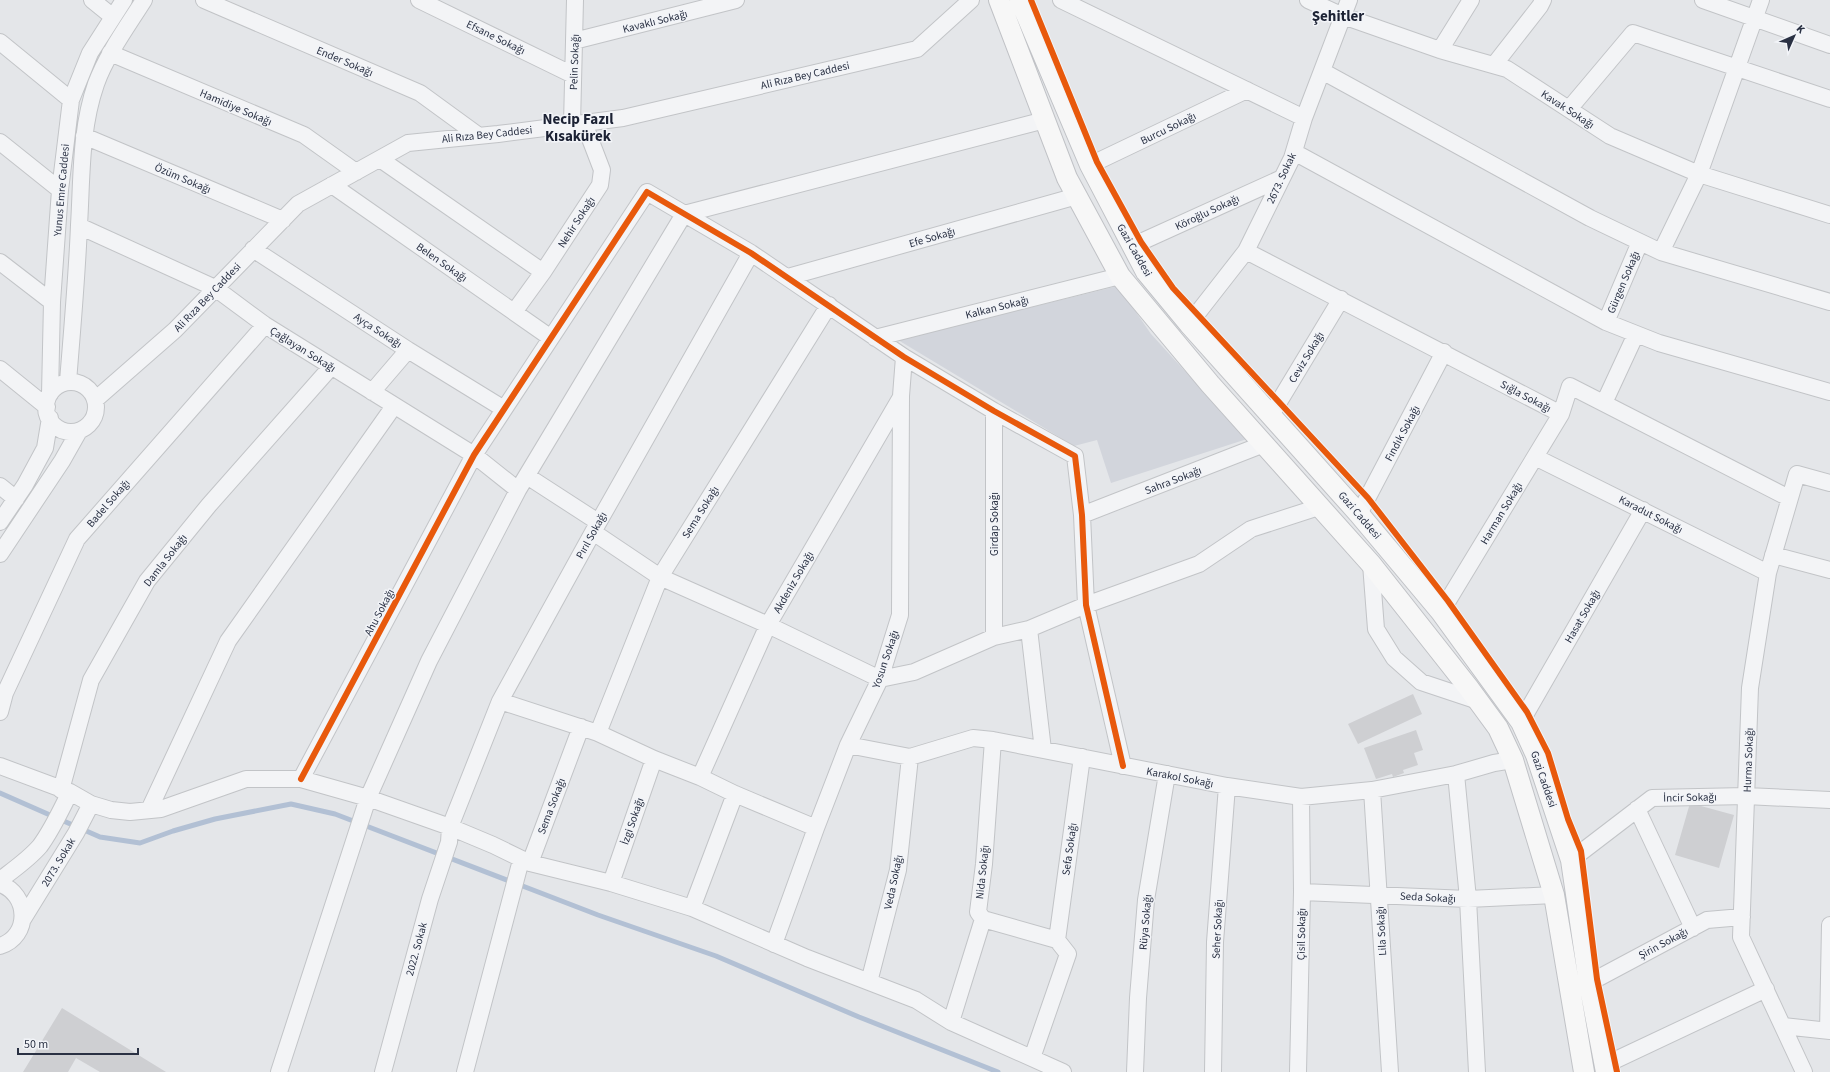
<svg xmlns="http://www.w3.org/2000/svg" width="1830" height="1072" font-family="'Source Sans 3',sans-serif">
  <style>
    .built { fill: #d2d5dc }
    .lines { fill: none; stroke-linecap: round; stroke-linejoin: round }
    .stream { stroke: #b2c0d4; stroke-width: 5 }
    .building { fill: #cecfd2 }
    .minor-casing { stroke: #c2c4c7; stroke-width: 18 }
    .major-casing { stroke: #c0c2c6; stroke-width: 22 }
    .minor { stroke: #f3f4f6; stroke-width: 16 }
    .major { stroke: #f7f7f7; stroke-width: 20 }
    .cycleway-casing { stroke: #f2f4f8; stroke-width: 8 }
    .cycleway { stroke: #e8590c; stroke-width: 6 }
    .labels { text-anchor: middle; stroke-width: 3; stroke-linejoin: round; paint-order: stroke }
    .street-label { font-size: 11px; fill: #2a3143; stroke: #f2f4f8 }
    .district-label { font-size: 15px; font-weight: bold; fill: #1c2234; stroke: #f2f4f8 }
  </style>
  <rect width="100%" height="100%" fill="#e4e6e9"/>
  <path class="built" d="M1118 286 1151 334 1247 439 1111 483 1097 440 1074 446 898 340Z"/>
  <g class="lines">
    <path class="stream" d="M0 793 100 837 140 843 173 831 215 819 291 804 335 814 598 915 716 956 859 1017 998 1072"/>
  </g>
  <path class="building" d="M1413 694 1422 714 1358 744 1348 724Z
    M1416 730 1423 750 1414 753 1418 765 1403 770 1404 773 1393 777 1392 774 1376 779 1364 748Z
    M1690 803 1734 815 1719 868 1675 855Z
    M62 1008 166 1072H100L76 1058 68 1072H23Z"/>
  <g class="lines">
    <defs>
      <path id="minor" d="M92 0 113 17
        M204 0 420 93 479 136
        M419 0 573 75
        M1061 0 1304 118
        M1308 0 1343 16 1440 50 1507 69 1610 136 1699 174 1830 215
        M1703 0 1830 45
        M574 41 736 0
        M0 42 71 100
        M1440 50 1471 0
        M110 53 304 135 356 172
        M1494 65 1540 6 1543 0
        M1322 71 1590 218 1661 252 1830 302
        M1569 109 1633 33 1830 99
        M572 124 575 0
        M84 136 283 220
        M0 142 60 190
        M1294 152 1606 322 1659 343 1830 392
        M380 159 543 272
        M1090 165 1247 90
        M332 185 551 338
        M79 226 215 288 265 325 474 455 518 490
        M1132 246 1282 178
        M253 249 408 350 504 409
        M1246 251 1561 414 1570 386 1789 498
        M1661 252 1699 174 1761 0
        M0 262 52 302
        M788 277 1077 196
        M514 312 543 272 600 185 602 170 584 123
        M1606 322 1640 242
        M1189 324 1246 251 1292 158 1304 118 1349 0
        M875 338 1120 276
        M0 369 47 407
        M68 382C72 330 77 277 79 225 82 177 80 130 96 84 107 54 127 27 144 0
        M46 407a25 25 0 1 1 50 0a25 25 0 1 1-50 0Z
        M372 392 408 350
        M50 394 52 302 60 190 71 100 90 53 124 0
        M95 400 175 330 298 204 408 143 498 134 623 118 917 49 971 0
        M1604 403 1636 334
        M994 411V637
        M1271 415 1341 299
        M1535 457 1768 573
        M527 476 598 522
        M0 486 16 499
        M1359 514 1444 352
        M1082 515 1264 444
        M0 522 25 485 45 448 50 418
        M593 532 660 577 768 625 880 679 914 672 994 637 1029 629 1086 605 1199 564 1251 529 1319 507
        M0 554 62 461 79 431
        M1773 555 1830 570
        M1371 564 1376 629 1394 658 1421 682 1478 701
        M1441 612 1561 414
        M1029 629 1043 750
        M500 701 598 733 654 759 700 777 735 794 816 828
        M0 712 5 693 77 539 265 325
        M1521 722 1643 510
        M598 733 660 577 829 305
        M848 745 910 757 973 738 993 740 1227 786 1301 797 1372 790 1456 774 1494 763 1513 760
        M0 766 70 792 91 804 111 810 130 812 161 809 246 779H301L368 798 450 827 493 845 530 863 611 883 692 908 807 958 916 1000 951 1022 1063 1072
        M1456 774 1468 899 1477 1072
        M700 777 768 625 901 397
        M301 779 474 455 647 192 751 253 904 357 994 411 1075 456 1082 515 1086 605 1123 766
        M61 790 91 680 147 581 209 505 331 367
        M1372 790 1390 1072
        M1637 809 1693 928
        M149 810 228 641 394 406
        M1571 860 1652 798 1746 796 1830 800
        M530 863 581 727
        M0 880C13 870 29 859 40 846 52 830 61 810 70 792
        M611 883 654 759
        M0 884C29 894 31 936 0 946
        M1302 892 1468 899 1554 895
        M692 908 735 794
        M23 919 76 833 91 804
        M983 919 1057 940 1068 954 1032 1058
        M1057 940 1082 757
        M774 944 816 828 848 745 880 679 900 615 901 396 904 357
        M869 982 898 870 910 757
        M1589 983 1707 920 1742 917
        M951 1022 983 919 978 912 984 864 993 740
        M1783 1026 1830 1031
        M1828 1031 1830 925
        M1605 1065 1766 989
        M279 1072 368 798 429 661 518 490 684 214 1045 120
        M383 1072 430 899 449 842 450 827 500 701 593 532 751 253
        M465 1072 521 860
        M1135 1072 1138 998 1146 900 1167 774
        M1213 1072 1215 942 1227 786
        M1298 1072 1302 892 1301 797
        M1804 1072 1741 937 1750 688 1768 573 1797 474 1830 483"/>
      <path id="major" d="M999 0 1067 178 1120 276 1210 384 1371 564 1468 687 1498 728 1513 760 1554 895 1584 1072
        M1020 0 1090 165 1146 272 1189 324 1359 514 1441 612 1521 722 1536 755 1571 860 1589 983 1606 1072"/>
    </defs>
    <use href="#minor" class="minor-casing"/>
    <use href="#major" class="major-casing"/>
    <use href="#minor" class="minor"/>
    <use href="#major" class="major"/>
    <defs>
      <path id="cycleway" d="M1031 0 1097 162 1141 242 1173 288 1368 498 1448 601 1527 712 1548 753 1568 819 1581 851 1597 979 1617 1072
        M301 779 474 455 647 192 751 253 904 357 994 411 1075 456 1082 515 1086 605 1123 766"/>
    </defs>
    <use href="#cycleway" class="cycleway-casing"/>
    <use href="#cycleway" class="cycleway"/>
  </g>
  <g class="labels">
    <g class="street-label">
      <text transform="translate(655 21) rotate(-14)" y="4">Kavaklı Sokağı</text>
      <text transform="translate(496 37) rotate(26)" y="4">Efsane Sokağı</text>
      <text transform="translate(345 61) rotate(23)" y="4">Ender Sokağı</text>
      <text transform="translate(574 62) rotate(-88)" y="4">Pelin Sokağı</text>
      <text transform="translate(805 75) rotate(-13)" y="4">Ali Rıza Bey Caddesi</text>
      <text transform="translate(236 107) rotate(23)" y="4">Hamidiye Sokağı</text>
      <text transform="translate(1568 109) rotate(33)" y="4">Kavak Sokağı</text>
      <text transform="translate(1168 128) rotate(-26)" y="4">Burcu Sokağı</text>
      <text transform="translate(487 134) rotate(-6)" y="4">Ali Rıza Bey Caddesi</text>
      <text transform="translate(183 178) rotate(23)" y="4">Özüm Sokağı</text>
      <text transform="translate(1281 178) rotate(-65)" y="4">2673. Sokak</text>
      <text transform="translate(61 190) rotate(-85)" y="4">Yunus Emre Caddesi</text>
      <text transform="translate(1207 212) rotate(-25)" y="4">Köroğlu Sokağı</text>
      <text transform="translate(576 222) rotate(-57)" y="4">Nehir Sokağı</text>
      <text transform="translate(932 237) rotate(-16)" y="4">Efe Sokağı</text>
      <text transform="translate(1135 250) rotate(60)" y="4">Gazi Caddesi</text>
      <text transform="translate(442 262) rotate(35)" y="4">Belen Sokağı</text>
      <text transform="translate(1623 282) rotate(-67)" y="4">Gürgen Sokağı</text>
      <text transform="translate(207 297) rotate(-46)" y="4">Ali Rıza Bey Caddesi</text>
      <text transform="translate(997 307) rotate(-14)" y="4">Kalkan Sokağı</text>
      <text transform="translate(378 330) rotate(33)" y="4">Ayça Sokağı</text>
      <text transform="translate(303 349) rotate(32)" y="4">Çağlayan Sokağı</text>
      <text transform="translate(1306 357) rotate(-59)" y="4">Ceviz Sokağı</text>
      <text transform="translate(1526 396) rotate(28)" y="4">Sığla Sokağı</text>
      <text transform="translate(1402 433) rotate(-62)" y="4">Fındık Sokağı</text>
      <text transform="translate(1173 480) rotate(-21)" y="4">Sahra Sokağı</text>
      <text transform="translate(108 503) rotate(-49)" y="4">Badel Sokağı</text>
      <text transform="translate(700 512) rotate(-58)" y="4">Sema Sokağı</text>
      <text transform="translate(1501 513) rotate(-59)" y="4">Harman Sokağı</text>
      <text transform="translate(1651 514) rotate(27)" y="4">Karadut Sokağı</text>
      <text transform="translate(1360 515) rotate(49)" y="4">Gazi Caddesi</text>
      <text transform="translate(994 524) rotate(-90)" y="4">Girdap Sokağı</text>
      <text transform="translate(591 535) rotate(-61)" y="4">Pırıl Sokağı</text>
      <text transform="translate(165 560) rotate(-52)" y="4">Damla Sokağı</text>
      <text transform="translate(793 582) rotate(-60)" y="4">Akdeniz Sokağı</text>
      <text transform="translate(379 612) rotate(-62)" y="4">Ahu Sokağı</text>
      <text transform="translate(1582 616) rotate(-60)" y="4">Hasat Sokağı</text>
      <text transform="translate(885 659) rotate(-71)" y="4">Yosun Sokağı</text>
      <text transform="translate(1748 760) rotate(-88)" y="4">Hurma Sokağı</text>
      <text transform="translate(1180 777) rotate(11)" y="4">Karakol Sokağı</text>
      <text transform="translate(1544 779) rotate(71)" y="4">Gazi Caddesi</text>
      <text transform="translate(1690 797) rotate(-1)" y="4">İncir Sokağı</text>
      <text transform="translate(551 806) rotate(-69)" y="4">Sema Sokağı</text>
      <text transform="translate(632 821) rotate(-71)" y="4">İzgi Sokağı</text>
      <text transform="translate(1069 849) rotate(-82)" y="4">Sefa Sokağı</text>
      <text transform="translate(58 862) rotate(-59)" y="4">2073. Sokak</text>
      <text transform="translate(982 872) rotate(-84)" y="4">Nida Sokağı</text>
      <text transform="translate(893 882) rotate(-78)" y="4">Veda Sokağı</text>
      <text transform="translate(1428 897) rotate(3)" y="4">Seda Sokağı</text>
      <text transform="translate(1145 922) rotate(-85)" y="4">Rüya Sokağı</text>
      <text transform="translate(1217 929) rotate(-87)" y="4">Seher Sokağı</text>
      <text transform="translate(1381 931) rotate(-93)" y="4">Lila Sokağı</text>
      <text transform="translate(1301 934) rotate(-89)" y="4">Çisil Sokağı</text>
      <text transform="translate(1663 943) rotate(-28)" y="4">Şirin Sokağı</text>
      <text transform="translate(416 949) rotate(-75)" y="4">2022. Sokak</text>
    </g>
    <g class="district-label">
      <text x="1338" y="21">Şehitler</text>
      <text x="578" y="124">Necip Fazıl<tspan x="578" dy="17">Kısakürek</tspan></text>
    </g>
  </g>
  <g transform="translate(1794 36) rotate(45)" stroke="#f2f4f8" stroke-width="3" paint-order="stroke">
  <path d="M0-3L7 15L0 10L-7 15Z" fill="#2a3143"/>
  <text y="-6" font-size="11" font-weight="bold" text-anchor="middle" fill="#2a3143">K</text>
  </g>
  <path d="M18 1048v6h120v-6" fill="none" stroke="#2a3143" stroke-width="2"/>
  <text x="24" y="1048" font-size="12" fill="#2a3143" stroke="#f2f4f8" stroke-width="3" paint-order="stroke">50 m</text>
</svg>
